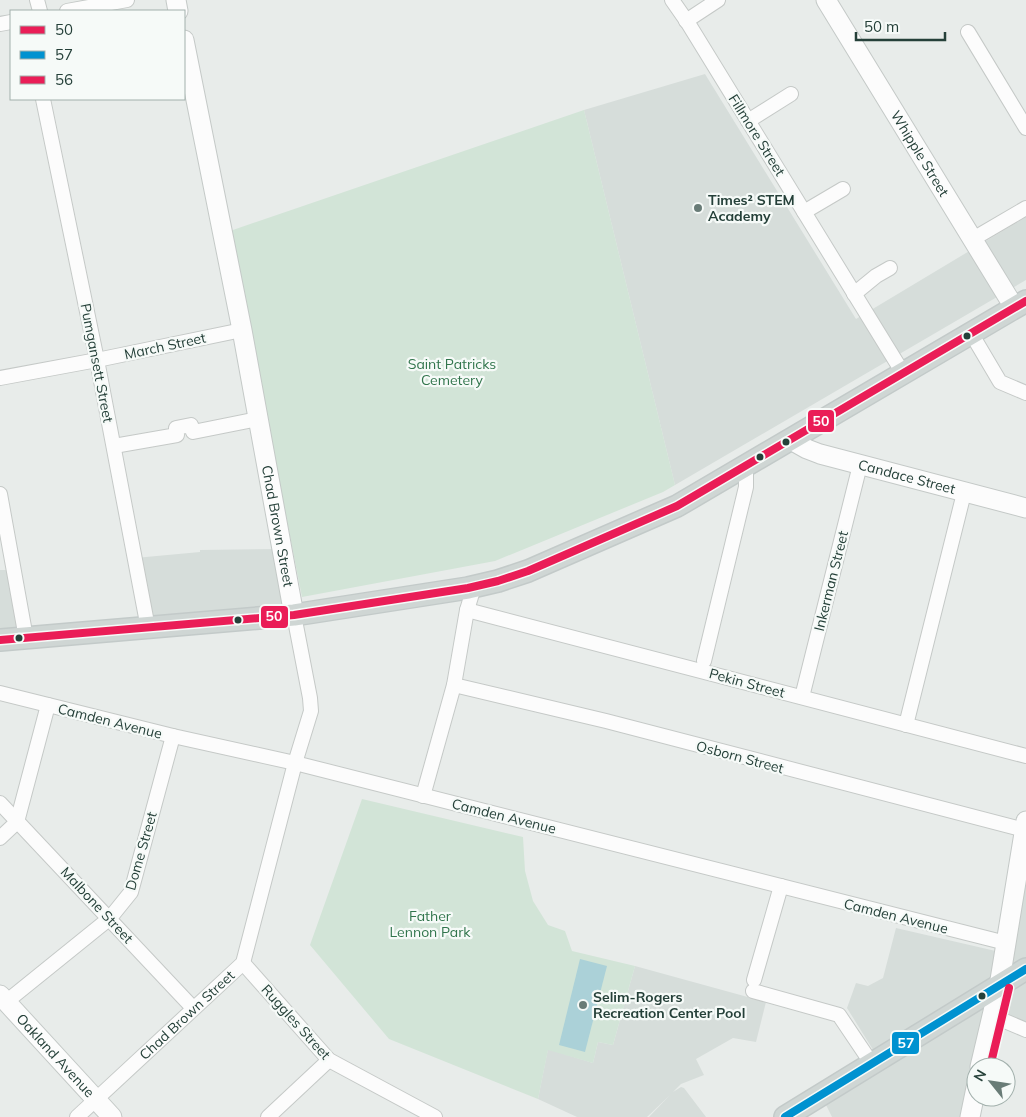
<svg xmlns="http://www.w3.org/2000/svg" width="1026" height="1117" font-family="Mulish,sans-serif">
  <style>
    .built { fill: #d6ddda }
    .green { fill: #d2e4d7 }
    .water { fill: #abd1d8 }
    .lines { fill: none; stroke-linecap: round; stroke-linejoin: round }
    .street-casing { stroke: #c5c9c7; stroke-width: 16 }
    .secondary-casing { stroke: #c4c9c7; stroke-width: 21 }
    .primary-casing { stroke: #c3cac9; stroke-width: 24 }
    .street { stroke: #fcfcfc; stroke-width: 14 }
    .secondary { stroke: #fcfcfc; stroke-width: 19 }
    .primary { stroke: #cfd6d4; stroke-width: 21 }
    .bus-1-casing { stroke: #f6faf8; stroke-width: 11 }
    .bus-2-casing { stroke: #f6faf8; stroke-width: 11 }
    .bus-3-casing { stroke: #f6faf8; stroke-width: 11 }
    .bus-1 { stroke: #ea1d57; stroke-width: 8 }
    .bus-2 { stroke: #0092d0; stroke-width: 8 }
    .bus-3 { stroke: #ea1d57; stroke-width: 8 }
    .poi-dot { fill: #697c77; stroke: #f6faf8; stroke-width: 2 }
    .bus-dot { fill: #254039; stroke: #f6faf8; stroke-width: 2 }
    .labels { text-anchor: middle; stroke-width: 4.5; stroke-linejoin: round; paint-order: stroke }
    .street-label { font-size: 14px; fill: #254039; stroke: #f6faf8 }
    .poi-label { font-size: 14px; font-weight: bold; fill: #254039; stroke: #f6faf8; text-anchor: start }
    .park-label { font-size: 14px; fill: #31754c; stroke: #f6faf8 }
    .line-badge { stroke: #f6faf8; stroke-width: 2 }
    .badge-label { font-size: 14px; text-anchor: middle; font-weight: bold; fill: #fff }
  </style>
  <rect width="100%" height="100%" fill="#e8ecea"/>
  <path class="built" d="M705 74 856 319 1026 217V280L675 485 584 110Z
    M284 549 297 616 151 627 135 558 200 552V550Z
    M0 570H11L25 635 0 638Z
    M1026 883V1029L999 1021 976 1067V1097L973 1117H832L822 1097 885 1069 847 1008 856 983 868 986 883 978 896 928 1013 955Z
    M635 966 766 1002 756 1042 733 1038 696 1059 704 1075 681 1084 673 1092 681 1087 684 1088 706 1117H649L670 1095 647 1117H577L538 1099 548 1049 593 1063 598 1042 613 1045Z"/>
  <path class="green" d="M584 110 675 485 663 492 495 561 302 597 230 231Z
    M362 799 523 837 525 871 533 901 548 925 565 931 572 951 635 966 613 1045 598 1042 593 1063 548 1050 538 1099 389 1039 310 945Z"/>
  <path class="water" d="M580 959 607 966 585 1052 559 1045Z"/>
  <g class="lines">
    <defs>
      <g id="street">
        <path d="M37 0 40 11"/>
        <path d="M672 0 688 23 903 373"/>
        <path d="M67 11 127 0"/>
        <path d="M686 21 718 0"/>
        <path d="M0 24 11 22"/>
        <path d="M968 32 1026 128"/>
        <path d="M43 99 97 360 148 628"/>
        <path d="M748 121 791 94"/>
        <path d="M804 212 843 189"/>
        <path d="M973 239 1026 208"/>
        <path d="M854 294 876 276 890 268"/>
        <path d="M971 333 1000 382 1026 393"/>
        <path d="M0 378 97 360 242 330"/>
        <path d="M114 446 177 435 176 428 191 425 193 432 258 419"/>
        <path d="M0 494 26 638"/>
        <path d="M467 610 1026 756"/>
        <path d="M704 661 746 487V466"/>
        <path d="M454 685 606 721 1025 830"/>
        <path d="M0 693 173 736 295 763 1006 943"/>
        <path d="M802 697 860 465"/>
        <path d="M906 725 964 493"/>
        <path d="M423 796 454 685 467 610 474 587"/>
        <path d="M0 803 193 1008"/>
        <path d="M0 838 17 822 48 705"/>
        <path d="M243 963 329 1060 435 1117"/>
        <path d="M754 980 781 886"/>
        <path d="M753 991 839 1015 872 1064"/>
        <path d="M6 1002 110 918 131 892 173 736"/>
        <path d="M993 1016 1026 1030"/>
        <path id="s1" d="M77 1117 243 963 295 763 311 711 310 698 294 615"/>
        <path d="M268 1117 329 1060"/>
      </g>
      <g id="secondary">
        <path d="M176 0 178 11"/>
        <path id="s2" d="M826 0 1014 307"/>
        <path id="s3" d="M184 40 242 330 294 615"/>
        <path id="s4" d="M791 440 807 449 820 454 1026 508"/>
        <path id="s5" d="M0 995 112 1117"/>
        <path d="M980 1067 999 986 1026 821"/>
        <path d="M970 1117 976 1088"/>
      </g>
      <path id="primary" d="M0 640 294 615 468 588 498 581 528 571 677 506 1026 301
        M785 1117 1026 969"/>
    </defs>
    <use href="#street" class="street-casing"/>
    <use href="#secondary" class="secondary-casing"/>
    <use href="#primary" class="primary-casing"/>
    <use href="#street" class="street"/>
    <use href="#secondary" class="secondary"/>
    <use href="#primary" class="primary"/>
    <defs>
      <path id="bus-1" d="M0 640 294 615 468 588 498 581 528 571 677 506 1026 301"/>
      <path id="bus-2" d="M785 1117 1026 969"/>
      <path id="bus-3" d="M990 1067 1009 988"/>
    </defs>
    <use href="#bus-1" class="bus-1-casing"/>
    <use href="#bus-2" class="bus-2-casing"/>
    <use href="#bus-3" class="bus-3-casing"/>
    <use href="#bus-1" class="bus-1"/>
    <use href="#bus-2" class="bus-2"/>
    <use href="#bus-3" class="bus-3"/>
  </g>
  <g class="poi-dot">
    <circle cx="698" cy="208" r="5"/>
    <circle cx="583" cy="1005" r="5"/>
  </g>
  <g class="bus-dot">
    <circle cx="967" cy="336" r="4.5"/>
    <circle cx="786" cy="442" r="4.5"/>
    <circle cx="760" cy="457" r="4.5"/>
    <circle cx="238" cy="620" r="4.5"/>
    <circle cx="19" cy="638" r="4.5"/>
    <circle cx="982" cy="996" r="4.5"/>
  </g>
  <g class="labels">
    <g class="street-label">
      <text transform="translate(757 135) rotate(58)" y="5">Fillmore Street</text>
      <text dy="5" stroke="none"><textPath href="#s2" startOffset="180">Whipple Street</textPath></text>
      <text transform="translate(165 346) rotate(-12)" y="5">March Street</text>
      <text transform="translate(97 363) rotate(79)" y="5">Pumgansett Street</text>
      <text dy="5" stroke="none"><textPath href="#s4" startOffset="122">Candace Street</textPath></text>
      <text dy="5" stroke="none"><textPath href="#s3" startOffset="495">Chad Brown Street</textPath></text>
      <text transform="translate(831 581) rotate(-76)" y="5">Inkerman Street</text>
      <text transform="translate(747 683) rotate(15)" y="5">Pekin Street</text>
      <text transform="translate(110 721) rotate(14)" y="5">Camden Avenue</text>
      <text transform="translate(740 757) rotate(15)" y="5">Osborn Street</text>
      <text transform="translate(504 816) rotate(14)" y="5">Camden Avenue</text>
      <text transform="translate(141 851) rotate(-74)" y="5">Dome Street</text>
      <text transform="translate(97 905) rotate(47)" y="5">Malbone Street</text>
      <text transform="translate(896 916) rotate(14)" y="5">Camden Avenue</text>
      <text dy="5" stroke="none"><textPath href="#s1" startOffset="150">Chad Brown Street</textPath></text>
      <text transform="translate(296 1022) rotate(48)" y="5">Ruggles Street</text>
      <text dy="5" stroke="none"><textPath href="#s5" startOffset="82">Oakland Avenue</textPath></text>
    </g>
    <g class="poi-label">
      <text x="708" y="205">Times² STEM<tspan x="708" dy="16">Academy</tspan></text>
      <text x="593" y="1002">Selim-Rogers<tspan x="593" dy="16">Recreation Center Pool</tspan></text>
    </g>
    <g class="park-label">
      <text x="452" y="369">Saint Patricks<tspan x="452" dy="16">Cemetery</tspan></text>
      <text x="430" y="921">Father<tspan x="430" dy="16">Lennon Park</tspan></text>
    </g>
  </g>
  <g class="line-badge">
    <rect x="807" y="409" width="28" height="24" rx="5" fill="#ea1d57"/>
    <rect x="260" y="605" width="29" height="24" rx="5" fill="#ea1d57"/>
    <rect x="891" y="1031" width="29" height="24" rx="5" fill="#0092d0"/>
  </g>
  <g class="badge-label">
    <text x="821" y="426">50</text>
    <text x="274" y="621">50</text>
    <text x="906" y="1048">57</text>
  </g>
  <rect x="10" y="10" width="175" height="90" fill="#f6faf8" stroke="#a2b0ac"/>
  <rect x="20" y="26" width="25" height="8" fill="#ea1d57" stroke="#a2b0ac"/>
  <text x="55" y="35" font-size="15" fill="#254039">50</text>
  <rect x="20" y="51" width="25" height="8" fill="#0092d0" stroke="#a2b0ac"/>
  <text x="55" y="60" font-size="15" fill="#254039">57</text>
  <rect x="20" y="76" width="25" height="8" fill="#ea1d57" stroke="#a2b0ac"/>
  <text x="55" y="85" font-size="15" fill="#254039">56</text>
  <g transform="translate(991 1082) rotate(300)"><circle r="24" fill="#f6faf8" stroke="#a2b0ac"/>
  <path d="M0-4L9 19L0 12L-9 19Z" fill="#697c77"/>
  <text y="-8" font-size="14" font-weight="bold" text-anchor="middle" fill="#254039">N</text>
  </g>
  <path d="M856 32v8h89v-8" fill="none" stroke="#254039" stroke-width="2.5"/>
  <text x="864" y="32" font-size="15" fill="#254039" stroke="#f6faf8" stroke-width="4" paint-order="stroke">50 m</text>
</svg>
